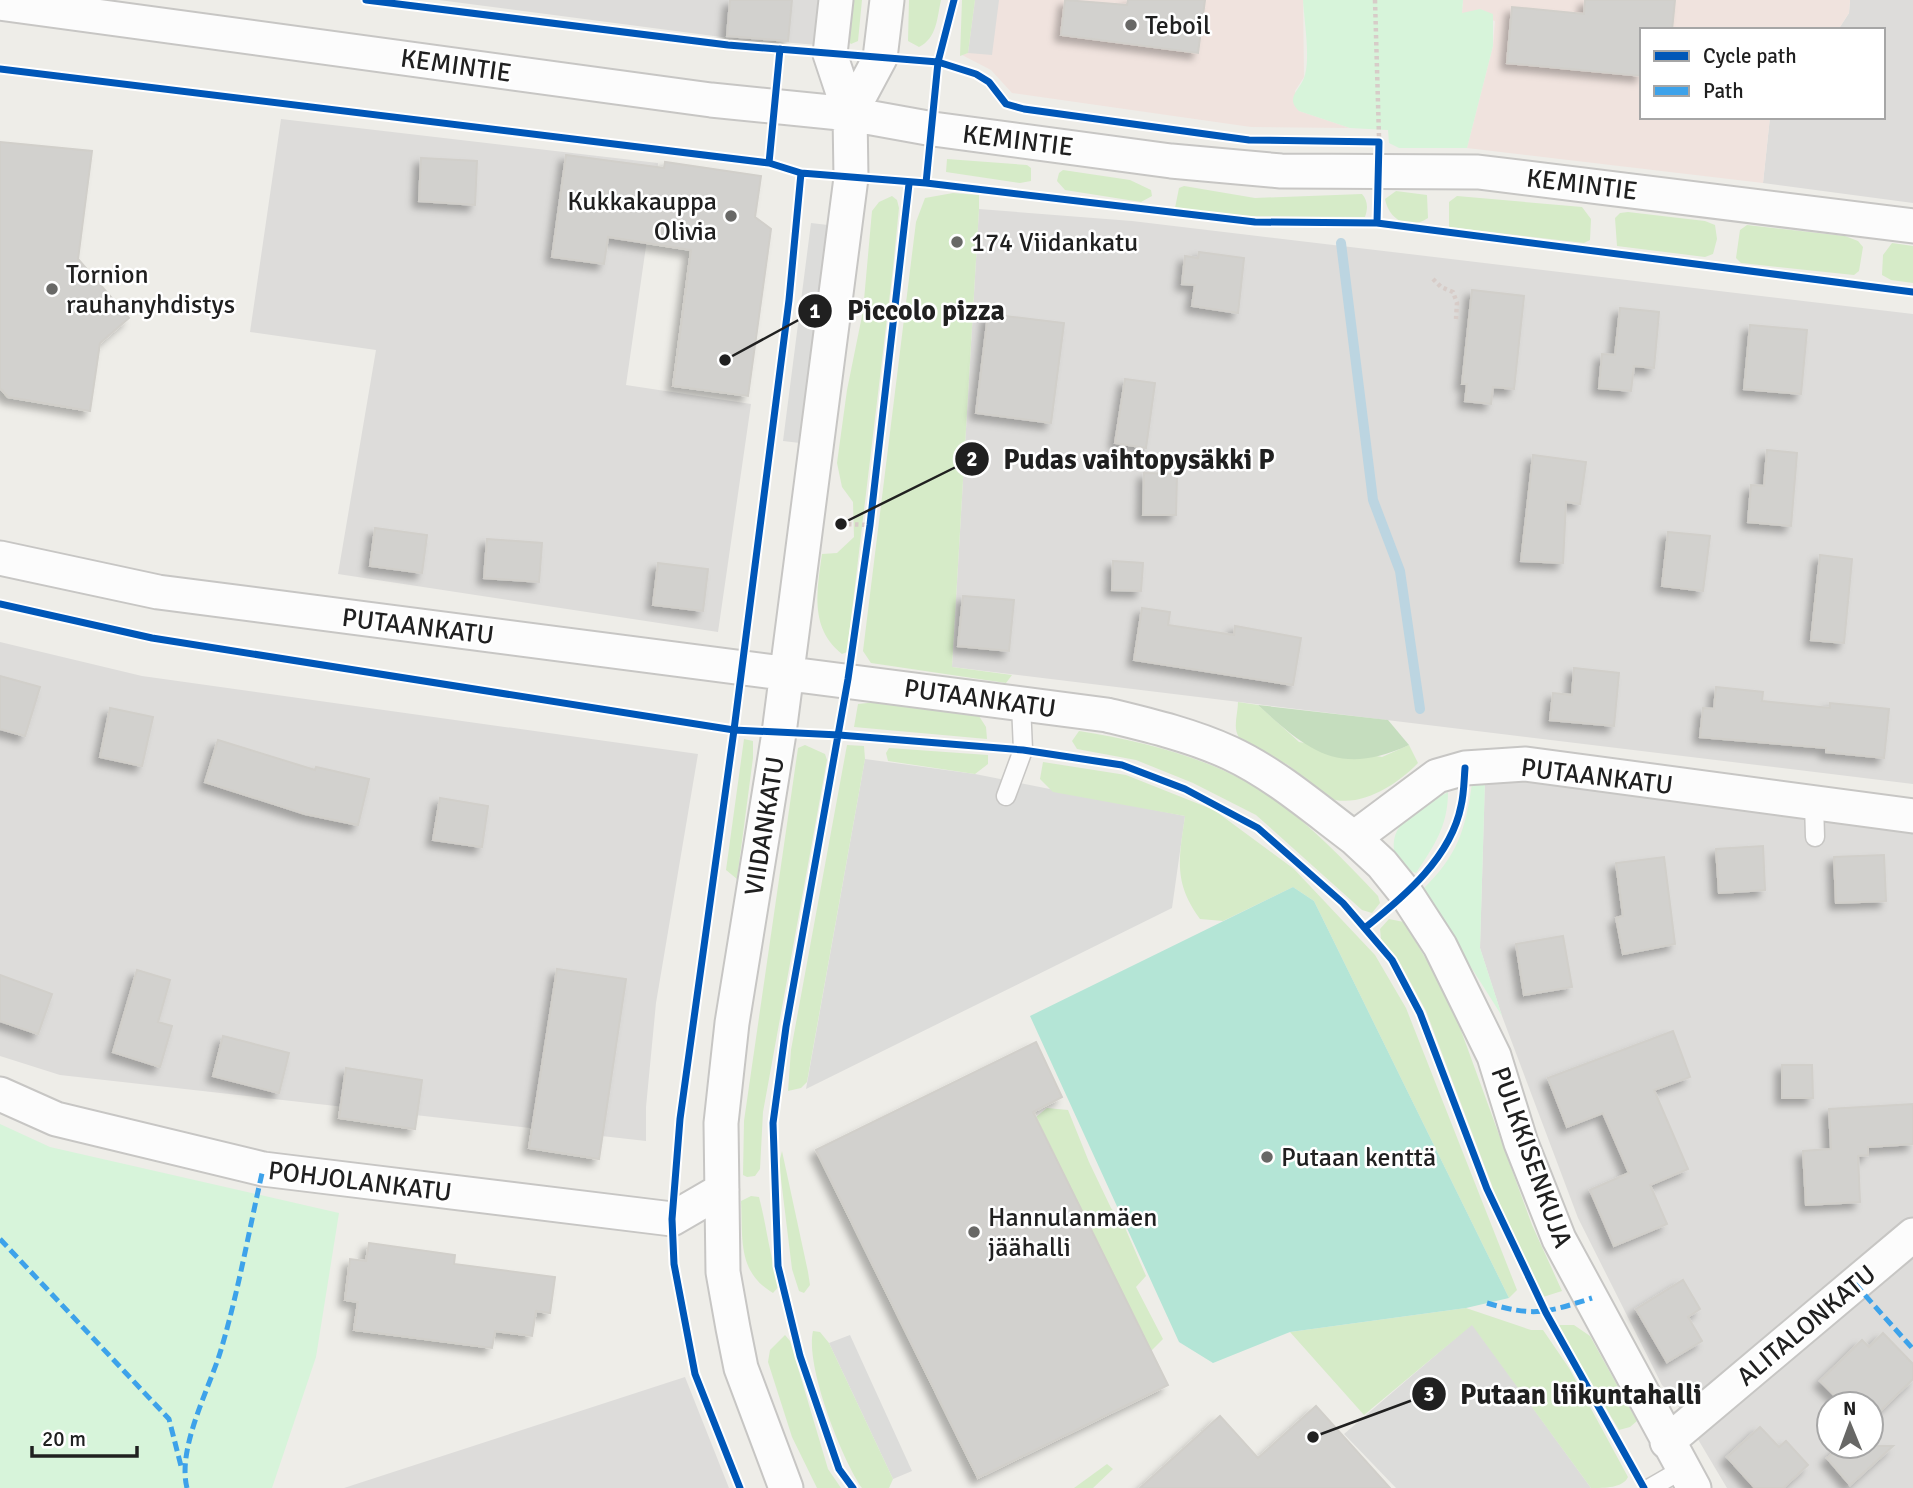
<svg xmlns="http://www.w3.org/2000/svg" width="1913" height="1488" font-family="Signika,sans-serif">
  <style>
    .residential { fill: #dddcda; fill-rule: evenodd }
    .commercial { fill: #f0e3de }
    .religious { fill: #dcdcda }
    .grass { fill: #d6ebc8 }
    .forest { fill: #c5ddbe }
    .park { fill: #d7f4da }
    .pitch { fill: #b4e5d6 }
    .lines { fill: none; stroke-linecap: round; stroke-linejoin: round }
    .stream { stroke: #bcd5e1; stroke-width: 10 }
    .building { fill: #d2d1ce; stroke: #d1cfca; stroke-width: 2; filter: url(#shadow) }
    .lane-casing { stroke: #c7c6c4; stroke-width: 21 }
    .street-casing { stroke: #c7c6c4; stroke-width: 37 }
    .path { stroke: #d7ccc8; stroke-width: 4.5; stroke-dasharray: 3.5 3.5; stroke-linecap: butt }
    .lane { stroke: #fcfcfc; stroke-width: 18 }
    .street { stroke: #fcfcfc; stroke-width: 33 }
    .quiet { stroke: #3da2ea; stroke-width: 5; stroke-dasharray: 10 5; stroke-linecap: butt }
    .cycleway-casing { stroke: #fff; stroke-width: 11 }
    .cycleway { stroke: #0057b8; stroke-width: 7 }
    .poi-dot { fill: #686866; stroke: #fff; stroke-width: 2.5 }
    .labels { text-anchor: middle; stroke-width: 5; stroke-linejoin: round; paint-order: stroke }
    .poi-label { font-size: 26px; fill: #202020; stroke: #fff; text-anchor: start }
    .street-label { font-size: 26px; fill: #202020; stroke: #fff }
    .leader { fill: none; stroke: #202020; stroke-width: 2.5 }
    .callout-dot { fill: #202020; stroke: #fff; stroke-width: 2.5 }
    .mark-label { font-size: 21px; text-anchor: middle; font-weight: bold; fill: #fff }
    .callout-label { font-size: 28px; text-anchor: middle; font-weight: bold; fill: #202020; stroke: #fff; stroke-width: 5; stroke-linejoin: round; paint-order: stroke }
  </style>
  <defs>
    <filter id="shadow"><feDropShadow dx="-6" dy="6" stdDeviation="3.5" flood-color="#0004"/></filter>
  </defs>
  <rect width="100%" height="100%" fill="#eeede8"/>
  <path class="residential" d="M439 0H822L818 45 729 38Z
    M1850 0H1913V203L1763 183 1770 117H1883V30H1838L1849 13Z
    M281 119 658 163 626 385 751 404 718 632 338 574 376 350 250 332Z
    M979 209 1132 221 1913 314V784L952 667Z
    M0 642 142 676 698 754 656 1003 646 1107V1141L60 1075 0 1056Z
    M1518 776 1913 832V1488H1727L1671 1394 1662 1385 1578 1218 1502 1016 1480 948 1485 779ZM1829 1404H1871V1446H1829Z
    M685 1377 729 1488H344Z"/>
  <path class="commercial" d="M975 0H1303L1304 77 1295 91 1299 111 1350 128 1251 127 1012 93 991 70 962 55 968 53Z
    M1463 0H1850V1L1849 13 1838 30H1642V117H1770L1763 183 1467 148 1493 46 1495 21 1462 13Z"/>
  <path class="religious" d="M975 0H999L992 55 968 53Z
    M811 223 828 225 800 443 783 441Z
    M865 759 975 774 1185 816 1172 908 806 1089Z
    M1472 1324 1591 1488H1396L1344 1434Z
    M850 1335 912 1471 893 1479 829 1343Z"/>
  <path class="grass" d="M850 0H862L858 41 851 44 846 39Z
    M909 0H941C937 18 937 38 919 47L908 41Z
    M962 0H975L968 53 960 56Z
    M947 159 1027 165 1031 168V181L1020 183 946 172Z
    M1063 170 1130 180 1151 190 1152 196 1141 202 1065 190 1057 181 1059 173Z
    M1184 186 1255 198 1362 194C1368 201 1368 208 1365 217L1239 216 1175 208 1179 188Z
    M1396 191 1427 195 1428 218C1409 231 1389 220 1385 199Z
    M953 193 979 195V209L952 667 1012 675 1006 683 871 663 863 651 916 222 925 198Z
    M892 196 897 200 899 208 893 268 848 644 847 652 842 654C809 628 817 590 822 554L837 553 854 537 853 502 842 487 837 463 847 390 863 311 872 211 879 202Z
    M1457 196 1582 207 1591 219 1590 240 1584 243 1449 227V202Z
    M1628 212 1705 221 1715 225 1717 239 1713 254 1705 257 1617 246 1615 218 1620 213Z
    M1747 225 1845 236 1858 241 1863 247 1859 271 1854 275 1741 263 1736 258 1740 230Z
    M1892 243 1913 246V283L1891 280 1882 275 1883 255Z
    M877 702 979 716 986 727 987 739 854 727 858 704Z
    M1238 702 1258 705 1299 742 1382 757 1409 745 1418 763C1398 784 1358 811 1326 797 1312 790 1301 774 1288 765 1274 756 1238 749 1236 729 1235 721 1238 710 1238 702Z
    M1079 731C1146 742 1214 758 1271 797 1311 825 1345 861 1378 896L1380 903 1372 913 1362 910 1256 815 1193 783 1136 760 1077 749 1072 741Z
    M744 739 753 741V758L737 879 726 870Z
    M805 745 825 754 827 760 763 1112 760 1169 755 1176 747 1177 743 1175 744 1121 798 748Z
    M847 745 864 746 865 759 807 1082 801 1088 788 1091 791 1050Z
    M889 748 988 755V764L975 774 888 761 886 753Z
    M1043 762 1126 775 1214 810 1294 869 1375 955 1406 1008 1517 1290 1509 1298 1314 901 1293 887 1223 921 1200 919C1173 882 1179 859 1185 816L1053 792 1040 779Z
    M1389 919 1404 922 1436 976 1459 1025 1532 1225 1562 1291 1543 1297 1505 1220 1426 1011 1399 961 1381 939 1380 929Z
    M1047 1108 1068 1110 1089 1162 1111 1208 1123 1223 1146 1276 1136 1287 1163 1339 1151 1351 1036 1117Z
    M782 1151 808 1272 810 1285 804 1293 799 1291 792 1269 779 1163Z
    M751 1196 759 1197C767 1227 769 1256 780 1285L773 1293C737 1272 743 1238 741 1201Z
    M1466 1308 1531 1330H1543L1569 1368 1628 1477C1623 1488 1605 1488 1591 1488L1472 1325 1364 1415 1290 1332Z
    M1557 1325H1574L1590 1336 1637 1421 1630 1427 1619 1430Z
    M813 1331 820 1332 829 1343 893 1479 889 1488H862C842 1459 805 1366 813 1331Z
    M785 1335 790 1341 828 1469 841 1488H817L792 1437 768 1362 770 1350Z
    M1107 1464 1113 1469 1093 1488H1074Z"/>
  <path class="forest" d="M1258 705 1388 720 1409 745C1339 777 1308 751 1258 705Z"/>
  <path class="park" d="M1303 0H1463L1462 13 1480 9 1493 14V46L1467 148H1399L1389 143 1388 130 1350 128 1299 111C1285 98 1299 91 1304 78 1311 60 1304 20 1303 0Z
    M1485 779 1480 948 1502 1016 1422 890C1457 857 1466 829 1472 783Z
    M1448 792C1448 826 1434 846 1416 873 1404 869 1396 863 1394 850 1390 819 1426 805 1448 792Z
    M0 1124 50 1147 339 1213 316 1357 272 1488H0Z"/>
  <path class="pitch" d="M1293 887 1314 901 1509 1298 1466 1308 1290 1332 1213 1363 1179 1342 1030 1016Z"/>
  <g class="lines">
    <path class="stream" d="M1341 243 1373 500 1400 571 1420 709"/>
  </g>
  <path class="building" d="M730 0H792L788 41 727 36Z
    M1065 0 1127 5 1128 0H1205L1198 53 1061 35Z
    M1585 0H1675L1672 30H1642V76L1507 63 1512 7 1584 14Z
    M0 142 92 151 78 259 129 318 100 343 90 411 8 397 0 388Z
    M566 155 664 168 665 162 761 176 755 217 771 229 748 396 673 386 691 250 608 237 604 264 552 257Z
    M421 158 477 161 475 205 419 201Z
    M1199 252 1244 258 1238 313 1192 306 1195 285 1182 284 1185 256 1198 258Z
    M1472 290 1524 296 1514 389 1493 387 1491 404 1465 401 1467 384H1462Z
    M1620 308 1659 312 1654 368 1634 366 1631 391 1599 388 1602 354 1615 355Z
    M988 314 1064 323 1051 423 976 413Z
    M1750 325 1807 330 1801 394 1744 389Z
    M1125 379 1155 383 1146 448 1115 443Z
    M1767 450 1797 453 1791 526 1748 522 1751 485 1764 486Z
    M1533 455 1586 462 1580 504 1566 502 1563 563 1521 561Z
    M1144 473 1177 474 1176 515H1143Z
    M375 528 427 535 422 573 370 566Z
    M1668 532 1710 536 1703 591 1662 586Z
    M487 539 542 543 539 582 484 578Z
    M1820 555 1852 559 1844 643 1811 640Z
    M1113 561 1143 563 1141 591 1112 590Z
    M658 563 708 569 703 611 653 605Z
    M963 596 1014 600 1009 651 958 646Z
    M1142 608 1170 612 1168 625 1234 635 1235 626 1301 638 1293 685 1134 660Z
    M1574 668 1619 673 1614 726 1550 720 1553 693 1572 695Z
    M0 676 40 687 25 736 0 729Z
    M1716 687 1763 692 1762 701 1830 708V703L1889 709 1884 758 1826 752V748L1700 737 1703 708 1714 709Z
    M110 708 153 717 142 766 100 757Z
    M218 740 315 770 316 767 369 779 358 825 305 814 205 782Z
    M440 798 488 806 482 847 433 840Z
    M1763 846 1765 890 1719 893 1716 849Z
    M1884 855 1886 901 1836 903 1834 857Z
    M1664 857 1675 944 1623 954 1616 918 1623 916 1616 863Z
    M1563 936 1572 987 1524 995 1516 944Z
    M557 969 626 979 599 1159 529 1148Z
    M137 970 170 980 158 1022 172 1026 160 1067 113 1052Z
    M0 975 52 994 38 1034 0 1021Z
    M1673 1031 1690 1077 1654 1090 1688 1169 1650 1185 1667 1224 1614 1246 1590 1190 1629 1173 1603 1113 1567 1127 1548 1078Z
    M223 1036 289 1053 279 1093 213 1076Z
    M1036 1042 1062 1097 1033 1112 1168 1385 978 1478 816 1150Z
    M1782 1065H1812L1813 1098H1782Z
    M346 1068 422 1080 415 1129 339 1118Z
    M1913 1104V1144L1868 1147V1155L1858 1156 1860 1202 1806 1205 1803 1151 1831 1149 1829 1109Z
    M369 1243 455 1255 454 1264 555 1277 550 1313 536 1311 532 1336 495 1331 492 1348 354 1330 358 1302 345 1300 350 1259 366 1261Z
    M1683 1280 1700 1309 1688 1317 1702 1341 1667 1362 1636 1309Z
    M1883 1333 1913 1364V1379L1871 1420V1404H1843L1820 1381 1862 1340 1869 1347Z
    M1316 1406 1390 1488H1140L1220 1416 1258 1458Z
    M1760 1427 1779 1447 1786 1441 1808 1465 1783 1488H1755L1727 1457Z
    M1841 1446H1893L1850 1485 1827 1458Z"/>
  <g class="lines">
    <defs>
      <path id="lane" d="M1006 796 1023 750 1021 704
        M1814 803 1815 837
        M1650 1488 1683 1469"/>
      <path id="street" d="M0 3 711 100 850 114 933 129 1171 161 1281 171 1478 172 1913 226
        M850 114 880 58 887 0
        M0 558 158 592 1107 715C1148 725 1191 735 1230 753 1275 774 1314 808 1354 838L1437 776 1465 768 1526 764 1913 816
        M1354 838 1382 864 1407 895 1440 946 1494 1056 1521 1143 1559 1239 1694 1488
        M0 1094 56 1119 263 1169 672 1219 722 1190
        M1667 1442 1913 1235
        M786 1488 741 1368 733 1328 723 1272 721 1123 732 1023 779 733 851 178 850 114 830 54 836 0"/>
    </defs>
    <use href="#lane" class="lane-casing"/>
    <use href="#street" class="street-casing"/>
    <path class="path" d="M1375 0 1379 137
      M1433 279 1441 287 1453 292 1457 303 1456 319
      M841 524 870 525"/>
    <use href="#lane" class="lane"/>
    <use href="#street" class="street"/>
    <path class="quiet" d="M0 1239 169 1419 182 1470
      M1855 1284 1913 1349
      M1487 1303C1534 1317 1546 1313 1592 1298
      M187 1488C177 1449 208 1391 220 1353 238 1294 249 1230 263 1169"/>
    <defs>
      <path id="cycleway" d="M366 0 728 45 938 62 976 74 989 82 1006 104 1024 109 1249 140 1379 142 1377 223
        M0 69 769 163 801 173 926 183 1255 222 1377 223 1913 292
        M769 163 780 49
        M926 183 938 62 954 0
        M0 604 152 638 734 730 839 735 1023 750 1122 765 1185 789 1258 828 1343 903 1392 960 1420 1013 1487 1189 1546 1313 1644 1488
        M1366 927C1405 896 1451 857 1461 806 1464 794 1464 780 1465 768
        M740 1488 695 1374 674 1264 672 1219 680 1119 734 730 789 300 801 173
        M853 1488 839 1469 800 1356 778 1266 773 1123 786 1027 848 679 870 525 909 184"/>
    </defs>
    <use href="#cycleway" class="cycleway-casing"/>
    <use href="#cycleway" class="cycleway"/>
  </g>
  <g class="poi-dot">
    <circle cx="1131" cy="25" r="7"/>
    <circle cx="731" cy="216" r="7"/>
    <circle cx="957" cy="242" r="7"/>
    <circle cx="52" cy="289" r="7"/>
    <circle cx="1267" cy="1157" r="7"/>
    <circle cx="974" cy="1232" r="7"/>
  </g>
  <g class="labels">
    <g class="poi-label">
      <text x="1145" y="34">Teboil</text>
      <text x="717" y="210" text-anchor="end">Kukkakauppa<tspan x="717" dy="30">Olivia</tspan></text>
      <text x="971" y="251">174 Viidankatu</text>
      <text x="66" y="283">Tornion<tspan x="66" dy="30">rauhanyhdistys</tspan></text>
      <text x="1281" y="1166">Putaan kenttä</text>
      <text x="988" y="1226">Hannulanmäen<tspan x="988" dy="30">jäähalli</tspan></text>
    </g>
    <g class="street-label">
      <text transform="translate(456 65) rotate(8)" y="9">KEMINTIE</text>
      <text transform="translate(1018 140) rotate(7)" y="9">KEMINTIE</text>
      <text transform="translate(1582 184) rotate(7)" y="9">KEMINTIE</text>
      <text transform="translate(418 626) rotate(7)" y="9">PUTAANKATU</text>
      <text transform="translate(980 698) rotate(8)" y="9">PUTAANKATU</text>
      <text transform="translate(1597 776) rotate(7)" y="9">PUTAANKATU</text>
      <text transform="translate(764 826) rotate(-81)" y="9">VIIDANKATU</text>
      <text transform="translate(1532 1157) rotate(70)" y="9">PULKKISENKUJA</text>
      <text transform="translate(360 1181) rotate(7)" y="9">POHJOLANKATU</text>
      <text transform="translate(1806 1325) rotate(-40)" y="9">ALITALONKATU</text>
    </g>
  </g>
  <path class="leader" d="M725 360L815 311M841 524L972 459M1313 1437L1429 1394"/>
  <g class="callout-dot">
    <circle cx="725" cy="360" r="7"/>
    <circle cx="841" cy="524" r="7"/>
    <circle cx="1313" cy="1437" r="7"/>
    <circle cx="815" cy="311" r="18"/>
    <circle cx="972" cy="459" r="18"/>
    <circle cx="1429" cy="1394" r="18"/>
  </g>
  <g class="mark-label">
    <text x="815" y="318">1</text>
    <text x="972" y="466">2</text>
    <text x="1429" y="1401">3</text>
  </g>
  <g class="callout-label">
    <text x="926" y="320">Piccolo pizza</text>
    <text x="1139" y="469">Pudas vaihtopysäkki P</text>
    <text x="1581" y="1404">Putaan liikuntahalli</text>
  </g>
  <rect x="1640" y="28" width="245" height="91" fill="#ffffff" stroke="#a6a6a6" stroke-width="2"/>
  <rect x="1654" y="51" width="35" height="10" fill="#0057b8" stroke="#a6a6a6" stroke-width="2"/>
  <text x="1703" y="63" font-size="21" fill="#202020">Cycle path</text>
  <rect x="1654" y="86" width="35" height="10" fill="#3da2ea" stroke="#a6a6a6" stroke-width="2"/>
  <text x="1703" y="98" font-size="21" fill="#202020">Path</text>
  <g transform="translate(1850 1425) rotate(359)"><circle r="33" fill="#ffffff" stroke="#a6a6a6" stroke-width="2"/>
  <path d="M0-5L12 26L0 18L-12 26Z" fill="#686866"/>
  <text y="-10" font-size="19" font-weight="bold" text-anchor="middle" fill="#202020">N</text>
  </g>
  <path d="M32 1446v10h105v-10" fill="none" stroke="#202020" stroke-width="3.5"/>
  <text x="42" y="1446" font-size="21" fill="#202020" stroke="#ffffff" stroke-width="5" paint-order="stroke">20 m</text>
</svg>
